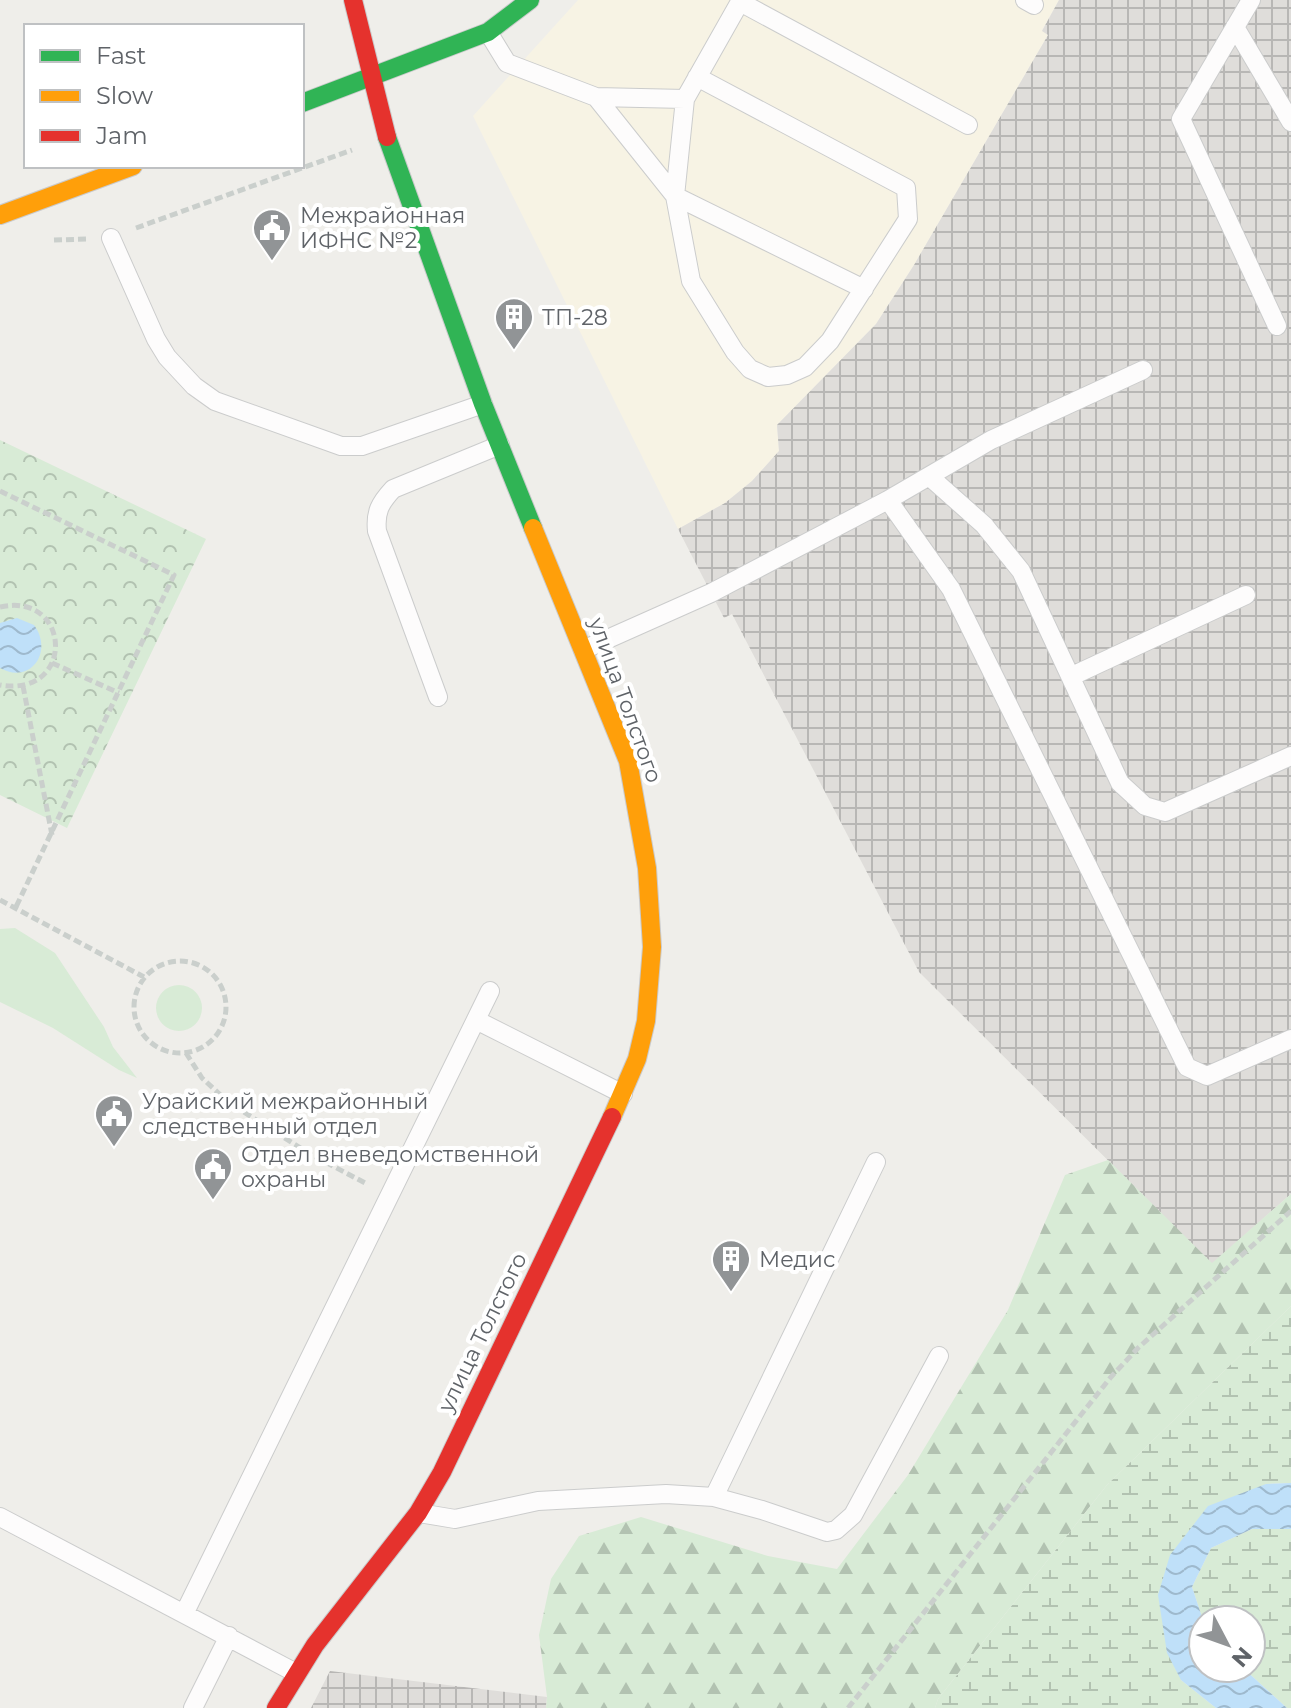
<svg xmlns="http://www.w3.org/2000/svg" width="1291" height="1708" font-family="Montserrat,sans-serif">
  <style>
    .commercial { fill: #f7f3e4 }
    .industrial { fill: url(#industrial-grid) }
    .grass { fill: #d8ebd6 }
    .forest { fill: url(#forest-firs) }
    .wetland { fill: url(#wetland-marsh) }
    .park { fill: url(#park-crowns) }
    .water { fill: url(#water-waves) }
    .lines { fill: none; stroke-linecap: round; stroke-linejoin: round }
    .lane-casing { stroke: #cbcccc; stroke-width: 20 }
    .fast-casing { stroke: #cacacb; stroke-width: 20 }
    .slow-casing { stroke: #cacacb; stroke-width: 20 }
    .jam-casing { stroke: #cacacb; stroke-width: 20 }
    .path { stroke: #cacfcc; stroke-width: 5; stroke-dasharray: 8 4; stroke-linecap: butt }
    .lane { stroke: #fdfcfc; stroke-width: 18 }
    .fast { stroke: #30b455; stroke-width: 18 }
    .slow { stroke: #ff9f0a; stroke-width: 18 }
    .jam { stroke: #e5322d; stroke-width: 18 }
    .labels { text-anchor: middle; stroke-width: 8; stroke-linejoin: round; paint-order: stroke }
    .poi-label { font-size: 22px; fill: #5f6368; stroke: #fff; text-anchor: start }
    .street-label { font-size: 22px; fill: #5f6368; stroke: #fff }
  </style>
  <defs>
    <pattern id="industrial-grid" width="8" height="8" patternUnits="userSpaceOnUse" patternTransform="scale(2)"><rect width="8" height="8" fill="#dfddda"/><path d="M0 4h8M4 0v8" fill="none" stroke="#b8b7b5"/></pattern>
    <pattern id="forest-firs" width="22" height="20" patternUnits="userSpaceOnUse" patternTransform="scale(2)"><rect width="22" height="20" fill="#d8ebd6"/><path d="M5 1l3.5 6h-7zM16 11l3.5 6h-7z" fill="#b2c2b1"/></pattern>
    <pattern id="wetland-marsh" width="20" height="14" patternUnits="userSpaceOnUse" patternTransform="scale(2)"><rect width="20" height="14" fill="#d8ebd6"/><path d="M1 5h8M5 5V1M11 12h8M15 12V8" fill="none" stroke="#b2c2b1"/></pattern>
    <pattern id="park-crowns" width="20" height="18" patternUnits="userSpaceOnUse" patternTransform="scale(2)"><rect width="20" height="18" fill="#d8ebd6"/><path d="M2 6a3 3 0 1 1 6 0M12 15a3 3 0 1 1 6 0" fill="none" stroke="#b2c2b1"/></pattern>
    <pattern id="water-waves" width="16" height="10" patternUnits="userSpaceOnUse" patternTransform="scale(2)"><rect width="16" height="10" fill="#bfe0f9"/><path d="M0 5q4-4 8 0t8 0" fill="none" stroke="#9eb9cd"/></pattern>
  </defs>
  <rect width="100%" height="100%" fill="#efeeea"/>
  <path class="commercial" d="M578 0H1059L1042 30 1048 35 914 265 876 324 777 425 779 451 752 481 725 503 678 529 473 116Z"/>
  <path class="industrial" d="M1059 0H1291V1194L1212 1264 919 972 732 614 724 618 678 529 725 503 752 481 779 451 777 425 876 324 914 265 1048 35 1042 31Z
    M330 1671 547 1697 546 1708H311Z"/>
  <path class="grass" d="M15 928 55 953 104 1027 113 1047 137 1078 119 1070 53 1028 0 1002V929Z
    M156 1008a23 23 0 1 1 46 0a23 23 0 1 1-46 0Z"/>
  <path class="forest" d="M1108 1160 1212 1263 1291 1194V1306L1107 1485 938 1699 935 1708H546L547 1697 539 1635 551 1579 579 1536 641 1517 768 1556 837 1569 908 1475 1008 1310 1065 1175Z"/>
  <path class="wetland" d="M1291 1306V1483L1266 1484 1170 1555 1181 1680 1216 1708H935L938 1699 1107 1485Z
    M1252 1529H1291V1708H1287L1243 1668H1251V1620H1203L1192 1587 1211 1548Z"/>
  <path class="park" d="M0 440 206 539 67 828 0 795Z"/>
  <path class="water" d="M17 618 34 625C54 652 30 685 0 668V623Z
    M1291 1483V1529H1252L1211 1548 1192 1587 1203 1620V1668H1243L1287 1708H1216L1181 1680 1167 1653 1158 1595 1170 1555 1208 1506 1266 1484Z"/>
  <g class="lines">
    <defs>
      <path id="lane" d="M1025 0 1034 5
        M1251 0 1181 119 1277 326
        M740 2 968 125
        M1235 27 1291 122
        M488 32 507 63 596 97 685 99 741 0
        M596 97 675 196 691 281 735 352 750 369 768 377 787 375 805 367 830 341 908 219 906 188 697 77
        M685 99 675 196 864 289
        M111 238 156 339 167 357 194 386 215 401 341 446H362L483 404
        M930 477 984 525 1021 571 1120 783 1145 806 1165 812 1291 756
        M888 500 991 440 1143 370
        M583 650 711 593 888 500 951 589 1187 1067 1207 1076 1291 1039
        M1072 676 1246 595
        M438 697 377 531C375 512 380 503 393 489L500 445
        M476 1020 623 1094
        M714 1497 876 1162
        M419 1513 455 1519 538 1501 666 1494 714 1497 762 1510 827 1532 836 1530 853 1515 939 1356
        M0 1517 296 1673
        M185 1612 490 991
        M193 1708 229 1636"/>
      <path id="fast" d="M302 103 488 32 530 0
        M387 137 483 404 533 528"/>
      <path id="slow" d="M0 215 133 166
        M533 528 628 761 647 868 652 947 646 1021 637 1059 612 1117"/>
      <path id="jam" d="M353 0 387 137
        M276 1708 315 1645 418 1513 442 1472 612 1117"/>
    </defs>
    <use href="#lane" class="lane-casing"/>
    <use href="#fast" class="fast-casing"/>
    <use href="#slow" class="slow-casing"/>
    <use href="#jam" class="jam-casing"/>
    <path class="path" d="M136 228 352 150
      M54 240 88 239
      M0 491 174 575 15 909
      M0 607C72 591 76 698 0 685
      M52 663 119 693
      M23 686 52 835
      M0 900 144 977
      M134 1007a46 46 0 1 1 92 0a46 46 0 1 1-92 0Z
      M186 1053 202 1078 228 1102 310 1154 367 1184
      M848 1708 1111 1377 1138 1348 1291 1211"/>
    <use href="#lane" class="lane"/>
    <use href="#fast" class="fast"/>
    <use href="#slow" class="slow"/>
    <use href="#jam" class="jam"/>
  </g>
  <defs>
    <symbol id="civic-pin" viewBox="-11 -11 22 30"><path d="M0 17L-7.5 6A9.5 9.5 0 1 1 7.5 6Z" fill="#919496" stroke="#fff"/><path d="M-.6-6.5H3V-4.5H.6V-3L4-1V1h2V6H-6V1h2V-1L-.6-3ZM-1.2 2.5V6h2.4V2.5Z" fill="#fff"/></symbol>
    <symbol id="building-pin" viewBox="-11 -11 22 30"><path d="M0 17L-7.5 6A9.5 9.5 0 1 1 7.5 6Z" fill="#919496" stroke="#fff"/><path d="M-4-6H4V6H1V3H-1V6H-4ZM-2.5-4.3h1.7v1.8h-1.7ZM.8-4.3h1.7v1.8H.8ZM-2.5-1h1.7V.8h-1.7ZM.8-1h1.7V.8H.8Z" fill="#fff"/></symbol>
  </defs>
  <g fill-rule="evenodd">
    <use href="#civic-pin" x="250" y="206" width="44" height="60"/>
    <use href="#building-pin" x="492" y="295" width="44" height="60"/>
    <use href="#civic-pin" x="92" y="1092" width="44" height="60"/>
    <use href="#civic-pin" x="191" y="1145" width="44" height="60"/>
    <use href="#building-pin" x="709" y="1237" width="44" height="60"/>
  </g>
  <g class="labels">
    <g class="poi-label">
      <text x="300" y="223">Межрайонная<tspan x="300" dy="25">ИФНС №2</tspan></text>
      <text x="542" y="325">ТП-28</text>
      <text x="142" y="1109">Урайский межрайонный<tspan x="142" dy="25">следственный отдел</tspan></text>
      <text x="241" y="1162">Отдел вневедомственной<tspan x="241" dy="25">охраны</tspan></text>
      <text x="759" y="1267">Медис</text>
    </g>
    <g class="street-label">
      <text transform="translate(626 700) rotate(70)" y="8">улица Толстого</text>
      <text transform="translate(482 1332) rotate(-64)" y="8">улица Толстого</text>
    </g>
  </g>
  <rect x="24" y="24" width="280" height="144" fill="#ffffff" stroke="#bfc1c3" stroke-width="2"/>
  <rect x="40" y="50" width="40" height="12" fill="#30b455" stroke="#bfc1c3" stroke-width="2"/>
  <text x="96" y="64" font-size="24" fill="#5f6368">Fast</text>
  <rect x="40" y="90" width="40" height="12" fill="#ff9f0a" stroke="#bfc1c3" stroke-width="2"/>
  <text x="96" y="104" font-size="24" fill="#5f6368">Slow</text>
  <rect x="40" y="130" width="40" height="12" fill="#e5322d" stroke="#bfc1c3" stroke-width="2"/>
  <text x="96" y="144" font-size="24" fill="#5f6368">Jam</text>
  <g transform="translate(1227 1644) rotate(131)"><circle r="38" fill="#ffffff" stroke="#bfc1c3" stroke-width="2"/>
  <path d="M0-6L14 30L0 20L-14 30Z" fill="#919496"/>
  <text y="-12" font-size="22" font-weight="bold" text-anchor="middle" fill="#5f6368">N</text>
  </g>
</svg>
